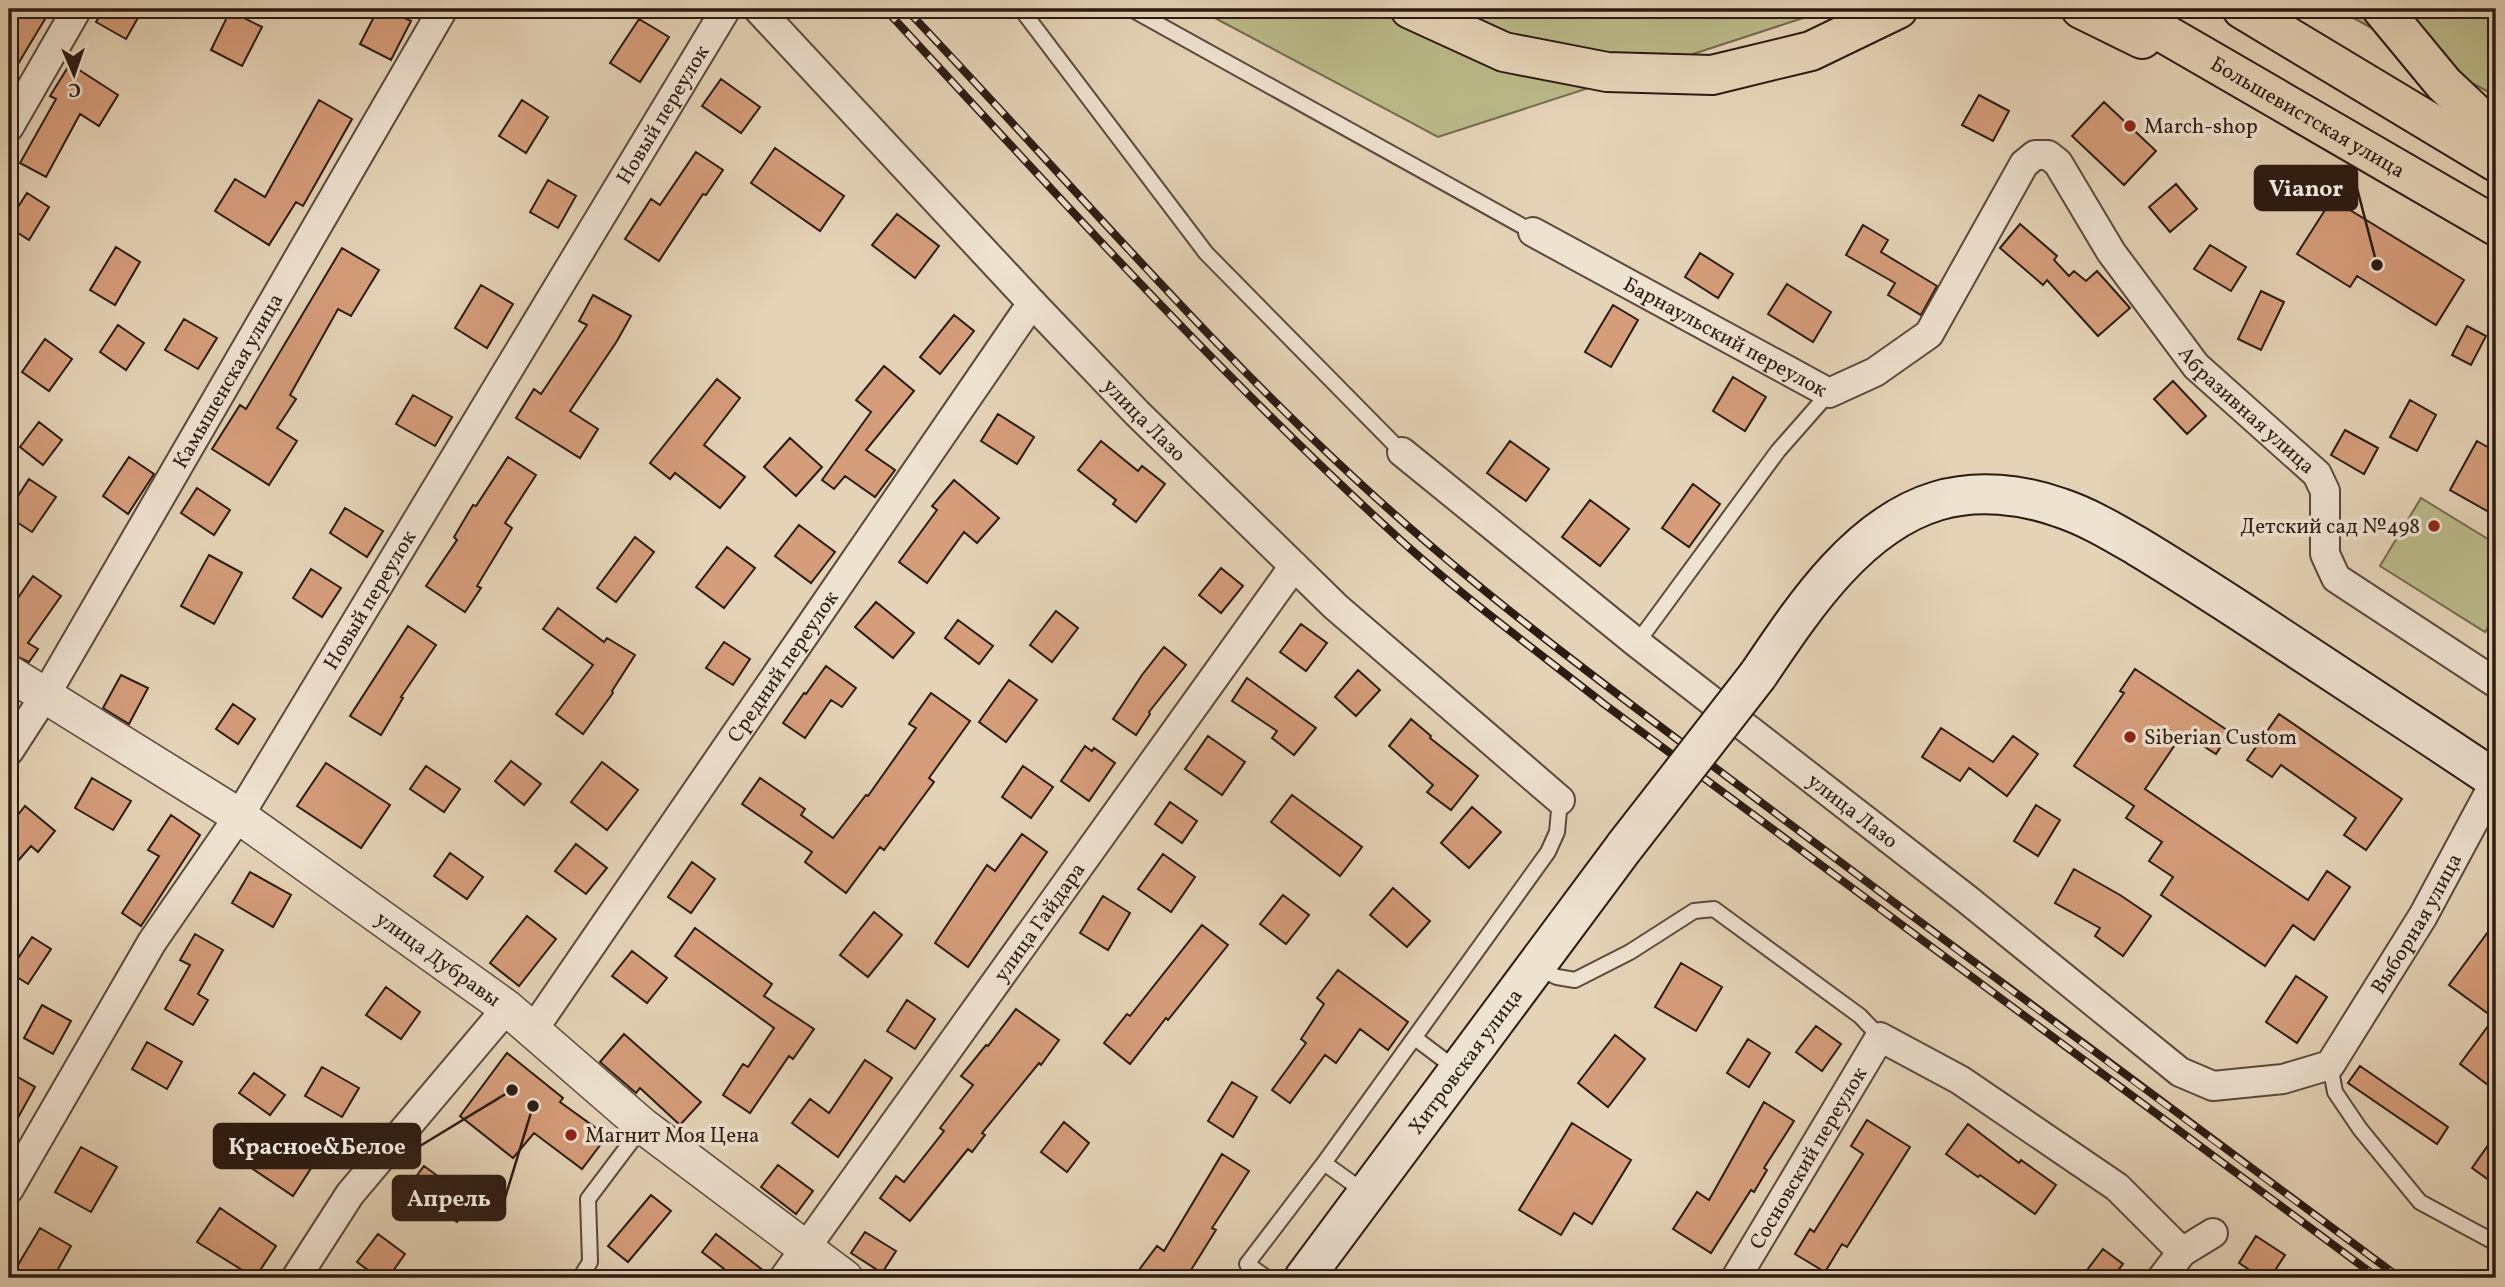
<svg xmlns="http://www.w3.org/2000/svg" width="2505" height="1287" font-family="Vollkorn,serif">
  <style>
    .green { fill: #bbba8a; stroke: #736a4e; stroke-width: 2 }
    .building { fill: #d69d7b; stroke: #2b1b13; stroke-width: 2 }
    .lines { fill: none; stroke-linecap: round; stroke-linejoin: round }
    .service-casing { stroke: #5a493c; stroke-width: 18 }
    .minor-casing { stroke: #5a493c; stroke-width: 32 }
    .tertiary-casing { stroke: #5a493c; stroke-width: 38 }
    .secondary-casing { stroke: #2b1b13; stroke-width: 42 }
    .trunk-casing { stroke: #2b1b13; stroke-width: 42 }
    .service { stroke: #eee2d0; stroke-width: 14 }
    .minor { stroke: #eee2d0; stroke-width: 28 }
    .tertiary { stroke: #eee2d0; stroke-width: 35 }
    .secondary { stroke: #eee2d0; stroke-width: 38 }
    .trunk { stroke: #e5d3b7; stroke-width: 38 }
    .rail-casing { stroke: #2b1b13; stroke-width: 8 }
    .rail { stroke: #eee2d0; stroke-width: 5; stroke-dasharray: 16; stroke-linecap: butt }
    .secondary-bridge-casing { stroke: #2b1b13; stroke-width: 42; stroke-linecap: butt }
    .secondary-bridge { stroke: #eee2d0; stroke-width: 38 }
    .poi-dot { fill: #8f2418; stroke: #eee2d0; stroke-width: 2.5 }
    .labels { text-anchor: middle; stroke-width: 7; stroke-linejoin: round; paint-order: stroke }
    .street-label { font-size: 21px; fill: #2b1b13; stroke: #eee2d0 }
    .poi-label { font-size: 21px; fill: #2b1b13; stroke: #eee2d0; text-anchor: start }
    .leader { fill: none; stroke: #2b1b13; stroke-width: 2.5 }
    .callout-dot { fill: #2b1b13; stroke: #eee2d0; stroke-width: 2.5 }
    .callout { fill: #2b1b13; stroke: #2b1b13; stroke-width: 2.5 }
    .callout-label { font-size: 23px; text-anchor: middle; font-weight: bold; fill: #fff }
  </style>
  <rect width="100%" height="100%" fill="#e5d3b7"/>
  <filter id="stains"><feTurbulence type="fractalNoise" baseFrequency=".00286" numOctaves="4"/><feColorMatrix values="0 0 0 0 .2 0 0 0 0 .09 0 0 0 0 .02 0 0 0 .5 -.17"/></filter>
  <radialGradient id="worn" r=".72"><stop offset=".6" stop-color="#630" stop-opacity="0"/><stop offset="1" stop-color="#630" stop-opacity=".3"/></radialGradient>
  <path class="green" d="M1198 9H1831L1438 137Z
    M2337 9H2480L2496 26V96Z
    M2421 498 2496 544V614L2485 632 2380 566Z"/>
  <path class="building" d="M14 9H51L9 79V18Z
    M104 9H143L126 39 96 22Z
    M378 9H386L411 21 391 60 360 44Z
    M230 11 262 27 242 66 211 50Z
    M639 19 669 37 640 82 610 63Z
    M70 64 118 95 99 126 80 114 46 177 20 163 56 99 50 96Z
    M721 79 760 107 741 133 702 106Z
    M1979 95 2009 111 1993 141 1962 125Z
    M319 100 352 119 303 206 296 202 269 245 215 211 235 179 265 197Z
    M522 100 548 117 526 153 499 136Z
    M2104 102 2156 151 2124 185 2072 136Z
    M775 148 844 196 820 231 751 183Z
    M696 152 723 170 706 195 703 194 659 261 625 239 651 199 660 205Z
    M548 180 576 196 558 228 530 212Z
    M2176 184 2197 209 2170 232 2149 207Z
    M27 193 49 207 29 240 9 227V221Z
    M2332 199 2464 280 2436 325 2357 276 2350 287 2297 254Z
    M897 214 939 246 915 278 872 245Z
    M2020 224 2057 256 2054 260 2069 276 2074 271 2086 281 2097 271 2130 308 2098 336 2047 280 2043 285 2000 248Z
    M1863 225 1888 240 1881 252 1937 286 1921 315 1888 295 1895 283 1846 255Z
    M2210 245 2246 267 2231 291 2194 269Z
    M116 247 140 262 115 305 90 290Z
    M342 248 379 270 351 316 338 309 290 395 296 399 277 428 297 441 269 485 212 449 240 405 246 409Z
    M1700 253 1733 274 1718 298 1685 277Z
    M1787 284 1831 312 1813 342 1768 314Z
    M481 285 513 304 487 348 455 328Z
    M2261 291 2284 302 2261 350 2238 339Z
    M593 295 631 316 617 341 570 411 598 429 580 458 516 418 534 389 541 394 587 325 579 321Z
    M1613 305 1638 320 1611 367 1585 352Z
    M954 315 974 331 940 374 920 357Z
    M184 319 217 338 198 369 165 350Z
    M118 325 144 343 126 370 100 352Z
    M2467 326 2486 336 2471 365 2452 355Z
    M45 339 72 359 49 391 22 372Z
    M884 366 914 391 866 450 895 470 875 497 845 476 834 489 822 480 871 412 856 400Z
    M1733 377 1766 397 1745 431 1713 411Z
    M717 379 740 398 704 445 745 477 720 508 675 473 670 479 650 463Z
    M2173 381 2206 416 2187 434 2154 399Z
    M413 395 452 417 435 446 396 424Z
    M2410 400 2436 415 2417 451 2390 437Z
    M998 414 1034 437 1017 464 981 441Z
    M39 422 62 440 43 465 20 447Z
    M2345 430 2378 448 2364 474 2331 455Z
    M790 438 822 467 796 496 764 467Z
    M1101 441 1138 471 1142 466 1165 484 1136 522 1113 504 1116 500 1078 470Z
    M1510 441 1549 469 1526 501 1487 473Z
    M2477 441 2496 452V516L2450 490Z
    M129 457 154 474 128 514 103 496Z
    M508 457 536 475 505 523 512 528 477 586 481 588 465 612 426 586 457 540 454 537 473 505 476 506Z
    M29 479 56 497 32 532 9 517V510Z
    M954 480 999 518 977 543 964 532 927 583 899 562 937 510 932 506Z
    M1693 484 1720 504 1689 547 1662 528Z
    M197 488 230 510 214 535 181 513Z
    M1590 500 1629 529 1600 566 1562 537Z
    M345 508 383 531 367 557 330 533Z
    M799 525 835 552 811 583 775 556Z
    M635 537 654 552 616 602 597 588Z
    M727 547 755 568 724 608 696 587Z
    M209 555 242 573 214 624 181 606Z
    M1221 568 1243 586 1221 613 1199 595Z
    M311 569 341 588 322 617 293 598Z
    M33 576 61 596 28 643 38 649 29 662 9 653V611Z
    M876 602 914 633 893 658 855 627Z
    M558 608 604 642 607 638 635 655 612 691 613 693 583 734 556 714 593 665 543 629Z
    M1056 611 1078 628 1052 662 1030 645Z
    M958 620 993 646 979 664 945 638Z
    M1301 624 1327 643 1306 671 1280 652Z
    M408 626 436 645 401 697 403 698 381 735 350 716Z
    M724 642 750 659 733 685 706 668Z
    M1164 647 1186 665 1149 712 1150 714 1136 735 1113 719 1142 675Z
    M826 666 856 688 842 707 831 700 805 738 783 723 804 693 806 694Z
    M2135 669 2230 732 2216 754 2183 733 2145 789 2308 900 2327 871 2350 887 2314 940 2293 925 2265 966 2161 895 2173 877 2149 861 2162 842 2126 818 2134 806 2074 766 2124 693 2120 691Z
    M1358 670 1380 690 1356 716 1335 697Z
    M121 675 148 688 129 724 103 708Z
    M1247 678 1316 728 1294 755 1272 738 1277 731 1232 701Z
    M1009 680 1037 700 1006 742 979 722Z
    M931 693 970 721 929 778 934 782 917 805 884 850 880 847 846 893 805 862 812 852 742 804 760 778 805 809 801 815 833 838 866 795 868 796 916 728 909 724Z
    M233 704 255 719 238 744 216 729Z
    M2279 714 2402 799 2366 850 2344 835 2356 818 2281 765 2272 777 2247 760Z
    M1411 719 1431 736 1430 738 1478 776 1451 810 1427 792 1433 785 1389 746Z
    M1941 728 1993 762 2013 736 2038 754 2007 796 1969 768 1960 781 1922 757Z
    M1208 736 1245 762 1222 795 1185 769Z
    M1085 746 1092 751 1094 748 1115 763 1089 801 1061 781Z
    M511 761 541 784 524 805 495 781Z
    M602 762 638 790 607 830 571 802Z
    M326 763 390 805 361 848 297 806Z
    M426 766 460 789 444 812 410 789Z
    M1023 766 1053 787 1031 818 1002 797Z
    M92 778 131 801 113 830 75 808Z
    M1292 795 1362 847 1340 876 1271 822Z
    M1170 802 1197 821 1182 843 1155 824Z
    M2036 805 2060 820 2038 856 2014 841Z
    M25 806 55 831 38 852 31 846 9 871V826Z
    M1472 807 1501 832 1469 868 1441 843Z
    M171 815 200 835 141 926 122 913 159 856 148 850Z
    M1022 834 1047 852 968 967 935 943 987 865 995 871Z
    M576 844 607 868 586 894 555 871Z
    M450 853 483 877 467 899 434 876Z
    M1163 854 1195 877 1171 912 1138 889Z
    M692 862 715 879 691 913 668 897Z
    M2074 869 2120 895 2151 916 2123 956 2095 936 2100 928 2055 903Z
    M250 872 291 895 273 927 232 903Z
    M1393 888 1430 921 1407 947 1370 915Z
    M1283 895 1309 915 1286 944 1260 924Z
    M1103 896 1130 913 1108 950 1080 933Z
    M874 912 902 935 868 977 840 955Z
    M527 916 556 939 519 986 490 963Z
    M2496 921V1091L2460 1064 2494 1018 2449 985Z
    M1202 925 1228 945 1168 1020 1166 1018 1130 1064 1104 1043 1127 1014 1130 1016Z
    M695 928 772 984 764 996 814 1029 793 1059 789 1056 750 1113 723 1095 743 1064 748 1067 774 1028 675 956Z
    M195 934 223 950 198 994 208 1000 193 1025 165 1009 190 965 180 960Z
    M32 937 51 949 28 984 9 972Z
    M632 951 667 978 647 1003 612 976Z
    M1681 963 1722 987 1696 1031 1655 1007Z
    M1338 970 1408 1022 1388 1050 1360 1029 1336 1063 1325 1055 1290 1103 1272 1090 1306 1043 1301 1039 1324 1004 1317 998Z
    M2296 976 2327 997 2297 1043 2266 1022Z
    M386 987 420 1012 401 1039 366 1015Z
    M907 1000 935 1019 915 1049 887 1031Z
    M42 1005 71 1021 53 1054 24 1038Z
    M1016 1009 1059 1040 1041 1065 1039 1063 982 1133 985 1135 972 1152 968 1149 910 1221 880 1198 896 1176 904 1182 944 1131 940 1128 973 1085 961 1076 986 1045 988 1046Z
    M1816 1026 1841 1044 1822 1071 1796 1052Z
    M624 1034 701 1102 680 1125 640 1088 636 1093 600 1062Z
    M1615 1035 1645 1059 1608 1107 1578 1083Z
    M1748 1039 1770 1053 1749 1087 1727 1073Z
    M147 1042 182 1062 167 1089 132 1069Z
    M507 1053 563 1098 560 1102 607 1136 582 1169 534 1133 513 1158 460 1116Z
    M865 1060 892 1078 838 1157 792 1123 810 1099 829 1113Z
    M2360 1066 2448 1127 2437 1144 2348 1083Z
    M322 1067 359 1088 342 1117 305 1096Z
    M9 1072 35 1087 9 1134Z
    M254 1073 285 1095 270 1115 239 1093Z
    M1232 1082 1257 1097 1233 1137 1208 1121Z
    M1764 1102 1794 1121 1764 1168 1767 1170 1754 1192 1751 1190 1711 1253 1673 1229 1697 1192 1709 1200Z
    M1867 1120 1910 1147 1847 1247 1842 1244 1825 1272 1795 1254 1810 1229 1814 1232 1863 1154 1851 1146Z
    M1064 1122 1089 1143 1067 1172 1041 1152Z
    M1572 1123 1631 1160 1592 1224 1574 1213 1561 1235 1519 1210Z
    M1968 1124 2019 1163 2021 1160 2056 1185 2035 1214 1980 1175 1978 1177 1946 1154Z
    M277 1128 319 1156 293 1196 250 1167Z
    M2496 1134V1185L2472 1168Z
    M81 1147 117 1167 91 1212 55 1192Z
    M1222 1154 1249 1171 1212 1228 1216 1230 1186 1278H1133L1157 1246 1164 1251Z
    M778 1165 813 1191 796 1214 761 1187Z
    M424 1166 472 1201 457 1222 429 1202 421 1214 400 1198Z
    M651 1195 671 1211 628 1262 608 1246Z
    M220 1208 276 1246 255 1278 197 1242Z
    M40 1228 71 1246 53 1278H29L15 1270Z
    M865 1232 896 1251 882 1273 851 1253Z
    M378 1234 405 1254 388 1278H379L357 1262Z
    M716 1234 768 1274V1278H736L702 1252Z
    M2256 1236 2285 1255 2270 1278H2262L2239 1263Z
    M2103 1249 2123 1264 2112 1278H2081Z"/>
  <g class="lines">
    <defs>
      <path id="service" d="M1021 9 1206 253 1402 452
        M1131 9 1533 232
        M1637 643 1778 451 1829 393
        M1537 968 1557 977 1575 980 1630 952 1694 911 1714 909 1860 1016 1880 1037
        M1415 1038 1456 1069
        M2330 1065 2335 1092 2360 1129 2420 1202 2496 1243
        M1324 1163 1366 1193
        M580 1278 590 1262 588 1199 643 1126
        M1267 1278 1247 1264 1324 1163 1548 852 1557 832 1560 800"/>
      <g id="minor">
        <path id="s1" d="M758 9 1032 303 1137 413 1336 607 1560 800"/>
        <path d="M9 127 77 9"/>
        <path id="s2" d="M1533 232 1829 393 1875 372 1929 334 2024 164 2035 155H2048L2058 163 2111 252 2196 366 2317 474 2325 491V554L2336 578 2496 683"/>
        <path id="s3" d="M1402 452 1637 643 1968 900 2180 1072 2213 1086 2283 1079 2330 1065 2423 916 2496 780"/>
        <path id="s4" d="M9 751 46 694 443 9"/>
        <path id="s5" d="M533 1030 1032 303"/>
        <path id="s6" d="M9 1189 152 942 239 816 726 9"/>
        <path d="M296 1278 350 1194 507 1008"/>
        <path id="s7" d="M784 1278 1294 566"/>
        <path id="s8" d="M1736 1278 1880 1037 1960 1080 2117 1187 2182 1252"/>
        <path d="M2162 1278 2182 1252 2213 1233"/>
      </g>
      <g id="tertiary">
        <path id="s9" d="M9 673 239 816 507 1008 643 1126 845 1278"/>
      </g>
      <g id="secondary">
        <path d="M1758 675C1802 610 1857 525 1937 501 1977 489 2022 494 2061 508 2088 517 2113 532 2137 546 2172 567 2206 589 2240 611 2325 667 2411 723 2496 780"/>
        <path id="s10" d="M1304 1278 1625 846"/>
      </g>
      <g id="trunk">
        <path d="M1410 9 1504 52 1607 72 1712 75 1811 51 1898 9"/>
        <path d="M2081 9 2142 39"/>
        <path id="s11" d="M2122 9 2496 226"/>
        <path d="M2242 9 2496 162"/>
        <path d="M2382 9 2444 84 2496 133"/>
      </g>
    </defs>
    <use href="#service" class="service-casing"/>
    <use href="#minor" class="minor-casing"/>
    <use href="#tertiary" class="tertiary-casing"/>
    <use href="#secondary" class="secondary-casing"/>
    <use href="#trunk" class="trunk-casing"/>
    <use href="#service" class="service"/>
    <use href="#minor" class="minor"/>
    <use href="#tertiary" class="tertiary"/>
    <use href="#secondary" class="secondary"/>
    <use href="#trunk" class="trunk"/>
    <defs>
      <path id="rail" d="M885 9C1047 184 1207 362 1382 523 1451 588 1529 645 1604 704L2378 1278
        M906 9C1067 178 1218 358 1393 513 1509 616 1635 707 1758 800 1971 961 2186 1120 2400 1278"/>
    </defs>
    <use href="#rail" class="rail-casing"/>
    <use href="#rail" class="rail"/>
    <defs>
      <path id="secondary-bridge" d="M1625 846 1758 675"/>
    </defs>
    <use href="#secondary-bridge" class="secondary-bridge-casing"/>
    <use href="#secondary-bridge" class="secondary-bridge"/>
  </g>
  <g class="poi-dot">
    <circle cx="2130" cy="126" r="7"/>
    <circle cx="2434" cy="526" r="7"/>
    <circle cx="2130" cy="737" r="7"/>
    <circle cx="571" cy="1135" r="7"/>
  </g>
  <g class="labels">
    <g class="street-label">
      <text dy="7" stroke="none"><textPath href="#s6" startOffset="1258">Новый переулок</textPath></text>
      <text dy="7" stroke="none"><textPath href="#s11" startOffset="215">Большевистская улица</textPath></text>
      <text dy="7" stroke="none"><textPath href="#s2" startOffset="219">Барнаульский переулок</textPath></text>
      <text dy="7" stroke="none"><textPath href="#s4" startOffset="430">Камышенская улица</textPath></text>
      <text dy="7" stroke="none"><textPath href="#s2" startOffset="1001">Абразивная улица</textPath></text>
      <text dy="7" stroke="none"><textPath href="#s1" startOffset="564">улица Лазо</textPath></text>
      <text dy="7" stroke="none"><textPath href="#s6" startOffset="691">Новый переулок</textPath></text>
      <text dy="7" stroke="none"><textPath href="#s5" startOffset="441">Средний переулок</textPath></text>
      <text dy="7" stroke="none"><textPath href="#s3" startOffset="576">улица Лазо</textPath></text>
      <text dy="7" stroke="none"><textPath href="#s7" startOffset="438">улица Гайдара</textPath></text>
      <text dy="7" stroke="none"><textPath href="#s3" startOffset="1316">Выборная улица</textPath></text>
      <text dy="7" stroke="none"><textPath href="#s9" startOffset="516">улица Дубравы</textPath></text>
      <text dy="7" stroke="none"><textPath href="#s10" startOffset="270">Хитровская улица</textPath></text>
      <text dy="7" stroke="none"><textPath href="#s8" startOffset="140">Сосновский переулок</textPath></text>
    </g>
    <g class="poi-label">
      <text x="2144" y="133">March-shop</text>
      <text x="2420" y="533" text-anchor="end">Детский сад №498</text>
      <text x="2144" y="744">Siberian Custom</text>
      <text x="585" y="1142">Магнит Моя Цена</text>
    </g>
  </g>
  <path class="leader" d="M2377 265L2357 188M512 1090L420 1146M533 1106L505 1198"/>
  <g class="callout-dot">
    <circle cx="2377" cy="265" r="7"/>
    <circle cx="512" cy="1090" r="7"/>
    <circle cx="533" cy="1106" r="7"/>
  </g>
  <g class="callout">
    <rect x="2255" y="166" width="102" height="44" rx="7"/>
    <rect x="214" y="1124" width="206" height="44" rx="7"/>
    <rect x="393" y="1176" width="112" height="44" rx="7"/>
  </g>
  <g class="callout-label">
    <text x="2306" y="196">Vianor</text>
    <text x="317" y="1154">Красное&amp;Белое</text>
    <text x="449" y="1206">Апрель</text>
  </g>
  <rect width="2505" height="1287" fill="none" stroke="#e5d3b7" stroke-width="35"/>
  <rect x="10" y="10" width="2484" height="1266" fill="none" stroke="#2b1b13" stroke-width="3.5"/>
  <rect x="18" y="18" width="2470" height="1252" fill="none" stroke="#2b1b13" stroke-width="2"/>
  <g transform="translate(74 74) rotate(178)" stroke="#eee2d0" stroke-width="5" paint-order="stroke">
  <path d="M0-5L12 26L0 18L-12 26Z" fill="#2b1b13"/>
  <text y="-10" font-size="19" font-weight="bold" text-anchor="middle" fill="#2b1b13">С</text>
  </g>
  <rect width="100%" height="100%" filter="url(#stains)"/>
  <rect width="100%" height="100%" fill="url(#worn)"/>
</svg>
